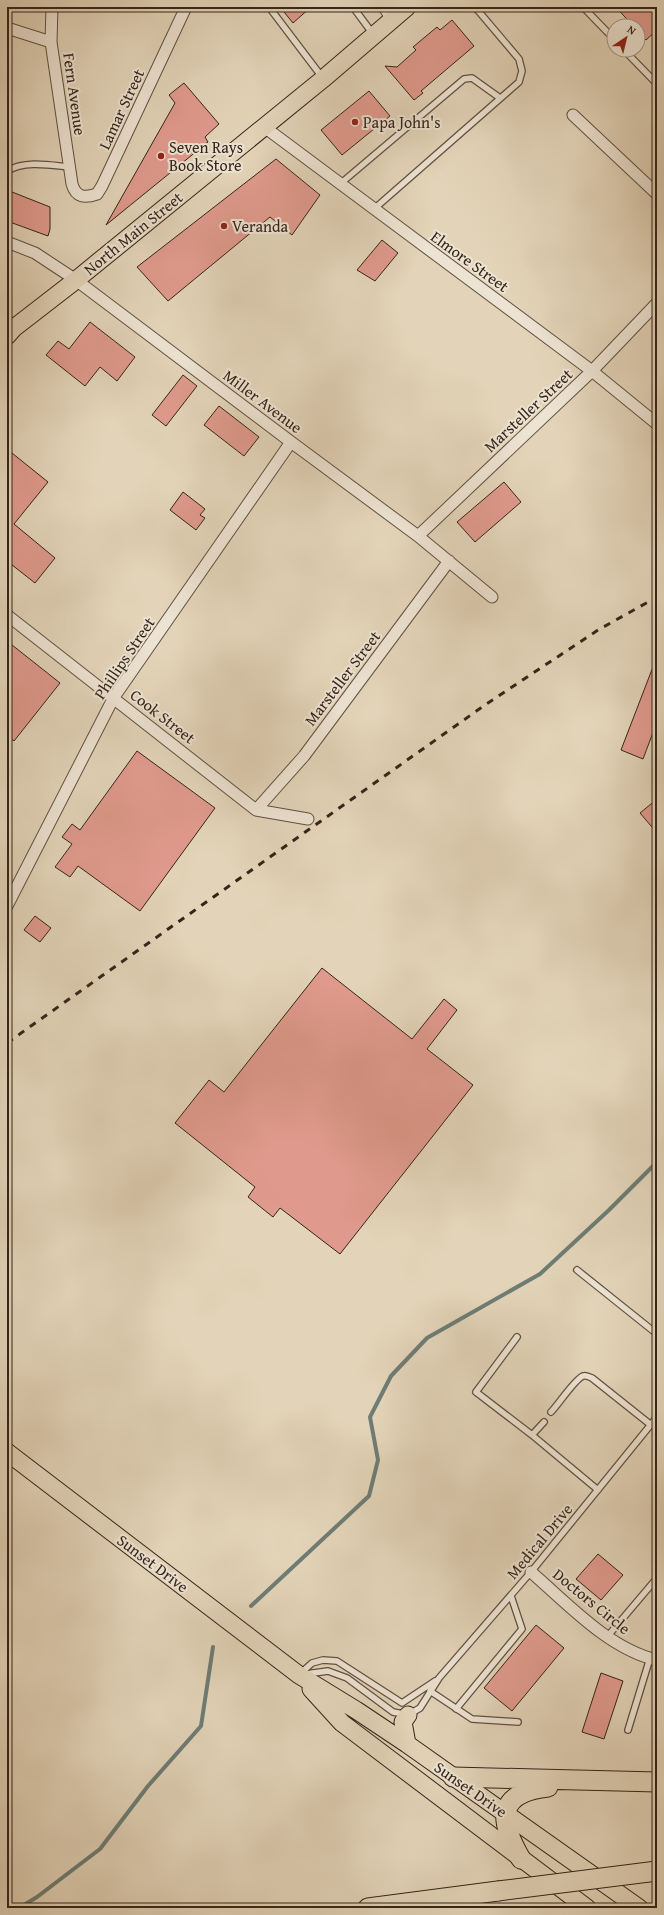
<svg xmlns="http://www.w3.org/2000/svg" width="664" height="1915" font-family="'Gentium Book Plus',serif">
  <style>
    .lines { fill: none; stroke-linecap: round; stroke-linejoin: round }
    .stream { stroke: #6e7d75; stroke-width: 4 }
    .building { fill: #e09a8d; stroke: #34251a }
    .service-casing { stroke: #605142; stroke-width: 8 }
    .minor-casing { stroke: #605142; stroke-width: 13 }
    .primary-casing { stroke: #34251a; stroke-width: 19 }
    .motorway-casing { stroke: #34251a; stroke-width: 21 }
    .service { stroke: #ede3d2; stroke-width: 5.5 }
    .minor { stroke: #ede3d2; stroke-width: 11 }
    .primary { stroke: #e3d4b9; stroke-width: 17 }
    .motorway { stroke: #e3d4b9; stroke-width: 19 }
    .rail { stroke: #34251a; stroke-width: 3; stroke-dasharray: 7 7; stroke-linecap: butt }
    .motorway-bridge-casing { stroke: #34251a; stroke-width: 21; stroke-linecap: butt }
    .motorway-bridge { stroke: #e3d4b9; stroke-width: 19 }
    .poi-dot { fill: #8f2418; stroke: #ede3d2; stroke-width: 1.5 }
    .labels { text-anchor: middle; stroke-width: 4; stroke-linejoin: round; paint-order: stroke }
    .street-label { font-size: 16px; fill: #34251a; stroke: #ede3d2 }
    .poi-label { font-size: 16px; fill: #34251a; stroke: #ede3d2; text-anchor: start }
  </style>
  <rect width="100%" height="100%" fill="#e3d4b9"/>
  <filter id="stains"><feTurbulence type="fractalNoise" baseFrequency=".005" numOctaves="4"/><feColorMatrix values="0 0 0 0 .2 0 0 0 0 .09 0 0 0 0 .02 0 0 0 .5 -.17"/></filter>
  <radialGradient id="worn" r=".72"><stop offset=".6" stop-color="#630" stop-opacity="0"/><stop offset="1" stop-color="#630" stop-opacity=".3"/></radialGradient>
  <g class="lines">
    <path class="stream" d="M251 1606 369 1496 378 1460 370 1417 391 1376 427 1338 540 1274 609 1210 657 1162
      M19 1908 37 1897 100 1849 148 1786 201 1726 213 1647"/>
  </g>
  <path class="building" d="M280 7H311L293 23Z
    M616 7H657V30L646 40 638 31V26H633Z
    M452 20 474 46 421 91 423 93 414 100 385 66 397 67 416 50 413 47 437 27 440 30Z
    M184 83 219 124 205 137 208 142 106 225 175 103 169 95Z
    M369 91 390 116 342 155 321 130Z
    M276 159 320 195 292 235 270 217 168 301 137 267Z
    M7 190 50 207V229L48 236 7 221Z
    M382 240 398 253 375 281 357 270Z
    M90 322 135 357 117 381 100 367 85 386 46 355 58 341 69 349Z
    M183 375 197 386 166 426 152 415Z
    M219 406 259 437 244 456 204 425Z
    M7 449 48 482 14 524 55 558 35 583 7 561Z
    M504 482 521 502 475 542 457 522Z
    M183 492 205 509 200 515 205 518 196 530 170 510Z
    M7 641 60 683 14 741 7 735Z
    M656 659 657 722 643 759 621 750Z
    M137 751 215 808 140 911 78 866 70 877 55 867 72 844 62 837 72 824 80 830Z
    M657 799V833L640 813Z
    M35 916 51 928 40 942 24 930Z
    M322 968 412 1039 444 999 457 1010 427 1049 473 1085 340 1254 280 1208 273 1217 248 1197 255 1187 175 1123 209 1080 224 1092Z
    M598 1554 623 1575 601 1600 576 1579Z
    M536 1625 564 1648 512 1711 484 1688Z
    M601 1673 623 1681 604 1739 582 1732Z"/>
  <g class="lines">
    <defs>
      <path id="service" d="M269 7 322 77
        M353 7 373 34
        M583 7 614 39
        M624 50 657 84
        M7 171C25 160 50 165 69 167
        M340 184 464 79 472 78 500 98
        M374 209 519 82 522 71 519 59 475 7
        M577 1270 657 1334
        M517 1337 476 1392 532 1435 598 1490
        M551 1412C558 1405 575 1379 583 1376 586 1375 590 1377 592 1378L651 1425
        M532 1435 544 1422
        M607 1637 657 1578
        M301 1673 312 1663 323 1660 337 1661 402 1703 435 1681
        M306 1674 328 1671 347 1678 393 1712 408 1715 420 1708 439 1678 531 1572 657 1417
        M430 1691 472 1719 518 1722
        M456 1709 522 1629 511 1596
        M628 1730 650 1658"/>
      <path id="minor" d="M52 7 51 42 72 184C76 198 85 198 97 194L102 186 186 7
        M384 7 393 21
        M7 28 51 42
        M573 115 657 194
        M263 126 592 371 657 424
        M7 242 35 253 76 280 291 442 418 536 492 597
        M418 536 592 371 657 303
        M7 615 256 810 308 819
        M256 810 304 756 449 561
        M7 906 114 697 291 442
        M531 1572C568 1604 609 1649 657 1660"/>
      <path id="primary" d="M7 336 14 328 76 280 323 79 407 7
        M7 1452 299 1675 356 1710 407 1744 639 1908
        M311 1689 342 1723 587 1908
        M407 1744 403 1722 408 1715"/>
      <path id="motorway" d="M453 1777 657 1782
        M521 1859C499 1821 495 1793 548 1787
        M368 1908 498 1891"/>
    </defs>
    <use href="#service" class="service-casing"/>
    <use href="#minor" class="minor-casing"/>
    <use href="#primary" class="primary-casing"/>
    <use href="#motorway" class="motorway-casing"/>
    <use href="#service" class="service"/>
    <use href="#minor" class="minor"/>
    <use href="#primary" class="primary"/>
    <use href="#motorway" class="motorway"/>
    <path class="rail" d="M7 1043 485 705 598 630 657 597"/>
    <defs>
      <path id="motorway-bridge" d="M498 1891 657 1871"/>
    </defs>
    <use href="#motorway-bridge" class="motorway-bridge-casing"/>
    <use href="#motorway-bridge" class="motorway-bridge"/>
  </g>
  <g class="poi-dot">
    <circle cx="355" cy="122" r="4"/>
    <circle cx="161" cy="156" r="4"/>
    <circle cx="224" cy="226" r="4"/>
  </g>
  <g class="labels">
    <g class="street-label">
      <text transform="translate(75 94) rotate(82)" y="6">Fern Avenue</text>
      <text transform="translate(121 109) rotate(-65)" y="6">Lamar Street</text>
      <text transform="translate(133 233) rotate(-39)" y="6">North Main Street</text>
      <text transform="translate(470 261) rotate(36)" y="6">Elmore Street</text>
      <text transform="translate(263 401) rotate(37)" y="6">Miller Avenue</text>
      <text transform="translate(528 410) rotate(-43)" y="6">Marsteller Street</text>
      <text transform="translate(124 658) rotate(-56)" y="6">Phillips Street</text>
      <text transform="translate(342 678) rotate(-53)" y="6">Marsteller Street</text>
      <text transform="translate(163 716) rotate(38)" y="6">Cook Street</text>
      <text transform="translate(539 1541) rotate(-50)" y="6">Medical Drive</text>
      <text transform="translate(153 1563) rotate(37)" y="6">Sunset Drive</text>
      <text transform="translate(592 1601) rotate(39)" y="6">Doctors Circle</text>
      <text transform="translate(471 1789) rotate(35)" y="6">Sunset Drive</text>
    </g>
    <g class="poi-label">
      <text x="363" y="128">Papa John's</text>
      <text x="169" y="153">Seven Rays<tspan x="169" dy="18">Book Store</tspan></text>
      <text x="232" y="232">Veranda</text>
    </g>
  </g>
  <rect width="664" height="1915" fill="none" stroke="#e3d4b9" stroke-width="24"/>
  <rect x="8" y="8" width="648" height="1899" fill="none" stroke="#34251a" stroke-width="2"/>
  <rect x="12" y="12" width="640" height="1891" fill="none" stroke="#34251a"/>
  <g transform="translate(626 38) rotate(35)"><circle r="19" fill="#ede3d2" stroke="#a39788"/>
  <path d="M0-3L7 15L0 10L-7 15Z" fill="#8f2418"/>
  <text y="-6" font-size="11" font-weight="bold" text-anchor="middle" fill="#34251a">N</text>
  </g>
  <rect width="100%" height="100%" filter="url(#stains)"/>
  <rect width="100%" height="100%" fill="url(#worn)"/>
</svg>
